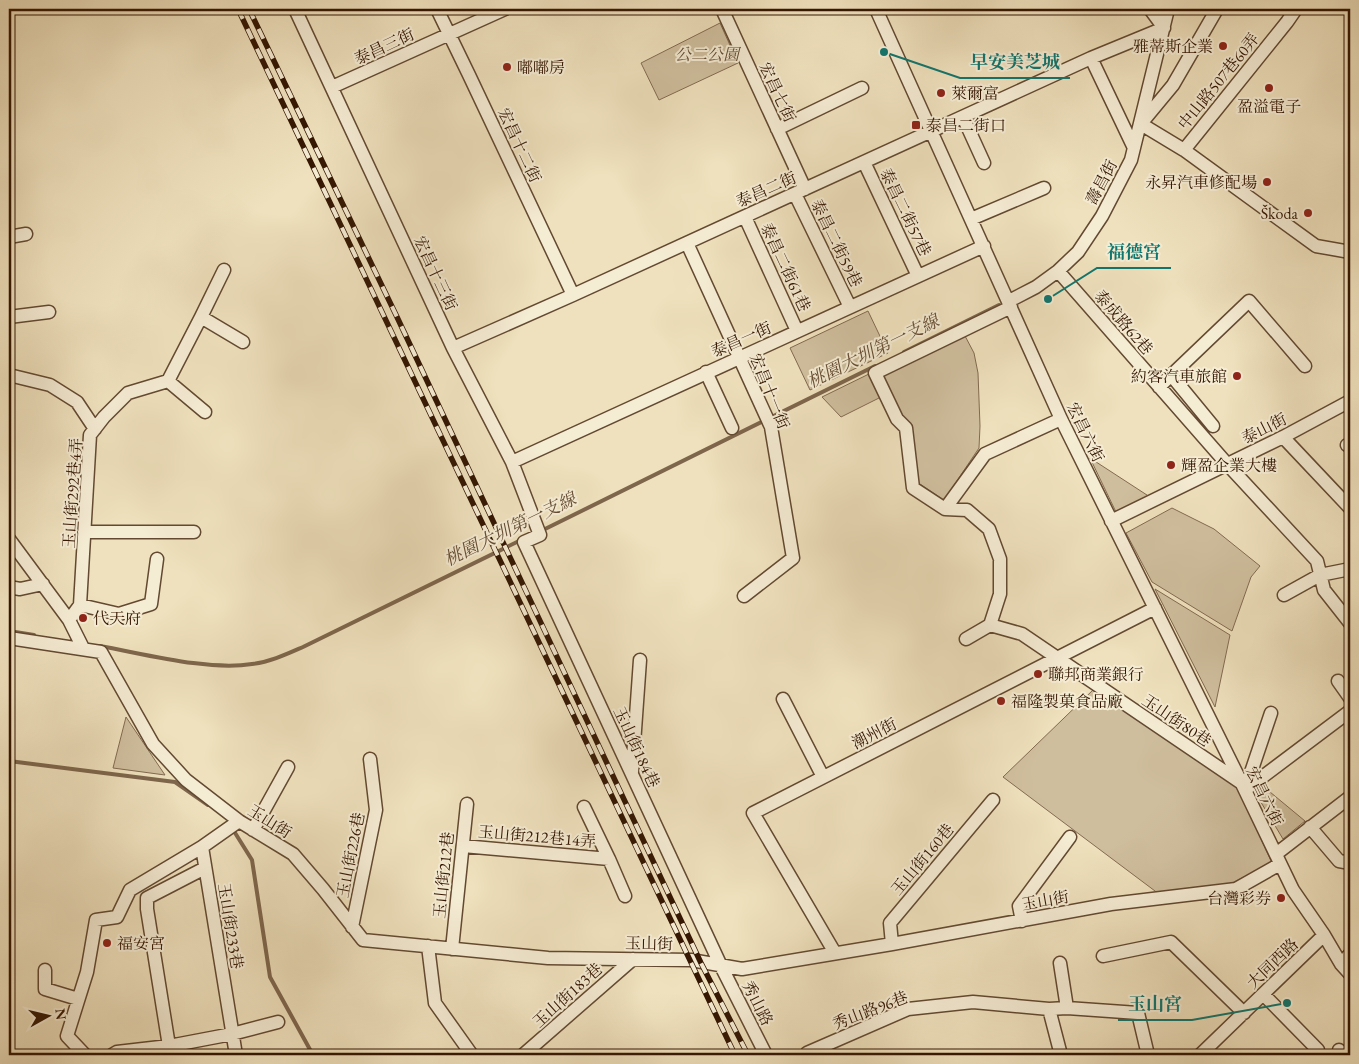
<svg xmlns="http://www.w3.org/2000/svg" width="1359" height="1064" font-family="'EB Garamond','Noto Serif TC',serif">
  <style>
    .green { fill: #cfbe9d; stroke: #826a50 }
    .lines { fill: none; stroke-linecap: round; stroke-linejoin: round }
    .stream { stroke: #7e664c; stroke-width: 4 }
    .minor-casing { stroke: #634931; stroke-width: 15 }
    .minor { stroke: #f5ecd4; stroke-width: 12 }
    .rail-casing { stroke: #341602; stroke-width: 5.5 }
    .rail { stroke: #f5ecd4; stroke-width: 4; stroke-dasharray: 11; stroke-linecap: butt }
    .poi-dot { fill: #8f2418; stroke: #f5ecd4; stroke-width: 2 }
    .labels { text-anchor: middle; stroke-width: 4; stroke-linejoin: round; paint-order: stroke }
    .street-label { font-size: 16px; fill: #341602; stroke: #f5ecd4 }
    .poi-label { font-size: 16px; fill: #341602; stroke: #f5ecd4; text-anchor: start }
    .park-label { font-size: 16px; font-style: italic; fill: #624830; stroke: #f5ecd4 }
    .water-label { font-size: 18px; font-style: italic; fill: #654c33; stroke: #f5ecd4 }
    .leader { fill: none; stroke: #0f766e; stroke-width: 2 }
    .callout-dot { fill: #0f766e; stroke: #f5ecd4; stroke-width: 2 }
    .callout-label { font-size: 18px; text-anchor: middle; font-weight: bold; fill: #0f766e; stroke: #f5ecd4; stroke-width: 4; stroke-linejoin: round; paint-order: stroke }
  </style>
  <rect width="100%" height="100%" fill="#efe1bd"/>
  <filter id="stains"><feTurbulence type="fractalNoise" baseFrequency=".004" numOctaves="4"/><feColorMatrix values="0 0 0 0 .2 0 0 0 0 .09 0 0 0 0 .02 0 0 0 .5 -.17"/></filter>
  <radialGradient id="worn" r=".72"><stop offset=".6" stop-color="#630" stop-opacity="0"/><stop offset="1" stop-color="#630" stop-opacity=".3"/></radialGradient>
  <path class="green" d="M720 23 738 63 659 100 641 63Z
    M868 311 888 353 810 390 790 348Z
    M964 334 974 353 978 373 980 426 979 448 944 500 917 482 900 414 882 374Z
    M873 372 883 396 841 417 822 397Z
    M1090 458 1150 497 1116 512Z
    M1172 508 1214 529 1260 566 1251 577 1232 631 1152 582 1126 533Z
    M1155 589 1230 635 1215 707Z
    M1094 689 1237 786 1272 863 1230 884 1159 894 1003 777Z
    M126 717 165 775 113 768Z
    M1264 787 1305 821 1283 839 1259 799Z"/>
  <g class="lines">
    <path class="stream" d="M904 352 999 305
      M541 531 875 366
      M9 631 34 635
      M100 646C145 654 208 671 252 664 270 662 287 654 303 647L521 540
      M9 761 175 782 208 805
      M232 828 252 860 270 977 313 1055"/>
    <defs>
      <path id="minor" d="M295 9 453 348 512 462 540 535 524 542 721 966 766 1055
        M437 9 469 75 573 295
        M722 9 805 189
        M876 9 1061 419 1242 784 1293 890 1324 935 1341 964 1350 974
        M1091 58 1133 146
        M332 87 505 9
        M963 117 984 163
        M1144 120 1173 85 1217 9
        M1141 124 1184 150 1316 246 1350 252
        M777 129 862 88
        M1184 150 1287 22 1296 9
        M864 162 918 276
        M795 194 850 307
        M745 217 797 331
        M971 219 1044 188
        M9 237 26 234
        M687 243 771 427 793 558 744 596
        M1058 271 1227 464 1317 561 1324 590 1350 623
        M1009 301 1036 287 1058 271 1078 252 1102 216 1131 160 1168 9
        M9 317 49 312
        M201 317 243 342
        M453 348 573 295 1091 58 1164 28 1150 9
        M706 372 732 428
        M9 375 50 385 77 402 95 429
        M1171 375 1213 426
        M168 381 205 412
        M1159 387 1249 301 1305 366
        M1283 437 1350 508
        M1347 445 1350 444
        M512 462 984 246
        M945 509 913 488 906 428 897 419 875 373 1011 307
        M1111 521 1283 437 1350 401
        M84 532H194
        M9 539 69 620 83 648
        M9 587 20 589 43 584
        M1284 595 1320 575 1350 569
        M80 605 119 614 151 604 157 559
        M69 620 80 605 90 435 104 417 128 393 168 381 201 317 224 270
        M990 625 1022 634 1240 782
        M9 638 101 652 153 744 186 780 239 821 293 854 323 889 363 940 548 958 691 960 742 969 892 944 1111 904 1236 889 1280 864
        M966 639 990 625 1000 594V559L989 529 967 510 945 509 985 454 1061 419
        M1338 681 1350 698
        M783 699 823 777
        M632 772 640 660
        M1245 790 1350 711
        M1245 790 1271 713
        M584 807 609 859 625 896
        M1310 827 1339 861 1350 863
        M253 830 288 767
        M463 846 609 859
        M1276 854 1350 797
        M1022 921 1019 906 1070 837
        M352 927 376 810 370 759
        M892 944 890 923 993 800
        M428 946 435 1003 472 1055
        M452 949 467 804
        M835 953 753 813 1155 608
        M1103 956 1171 942 1244 1013
        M1060 963 1067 1008
        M1341 964 1350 954
        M45 970V989L78 999
        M1263 994 1318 1050 1313 1055
        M1049 1009 1067 1008 1138 1013 1148 1055
        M169 1046 147 909V898L205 868
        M1339 1050 1344 1055
        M807 1053 908 1009 973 1002 1049 1009 1061 1055
        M85 1055 67 1036 87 972 96 920 117 917 130 890 202 847
        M112 1055 117 1052 169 1046 232 1034 278 1022
        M236 1055 202 847 239 821
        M523 1055 633 959
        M1200 1055 1324 935"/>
    </defs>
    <use href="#minor" class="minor-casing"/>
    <use href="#minor" class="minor"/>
    <defs>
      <path id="rail" d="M238 9 735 1055
        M249 9 397 317 701 963 748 1055"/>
    </defs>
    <use href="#rail" class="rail-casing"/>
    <use href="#rail" class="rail"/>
  </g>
  <g class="poi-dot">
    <circle cx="1223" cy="46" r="5"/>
    <circle cx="507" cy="67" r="5"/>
    <circle cx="1269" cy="88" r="5"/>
    <circle cx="941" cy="93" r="5"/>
    <rect x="911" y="120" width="10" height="10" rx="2.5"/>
    <circle cx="1267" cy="182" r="5"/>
    <circle cx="1308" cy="213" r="5"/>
    <circle cx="1237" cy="376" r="5"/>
    <circle cx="1171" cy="465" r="5"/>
    <circle cx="83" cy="618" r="5"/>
    <circle cx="1038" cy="674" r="5"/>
    <circle cx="1001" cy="701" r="5"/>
    <circle cx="1281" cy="898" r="5"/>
    <circle cx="107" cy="943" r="5"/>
  </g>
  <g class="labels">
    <g class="street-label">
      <text transform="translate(384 46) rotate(-25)" y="6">泰昌三街</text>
      <text transform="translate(1218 81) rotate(-51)" y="6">中山路507巷60弄</text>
      <text transform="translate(778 92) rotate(65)" y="6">宏昌七街</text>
      <text transform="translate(520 145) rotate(65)" y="6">宏昌十二街</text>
      <text transform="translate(1101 182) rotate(-62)" y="6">壽昌街</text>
      <text transform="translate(766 189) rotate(-24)" y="6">泰昌二街</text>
      <text transform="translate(906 212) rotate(64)" y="6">泰昌二街57巷</text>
      <text transform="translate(837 243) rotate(64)" y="6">泰昌二街59巷</text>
      <text transform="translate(786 267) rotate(65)" y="6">泰昌二街61巷</text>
      <text transform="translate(436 273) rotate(65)" y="6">宏昌十三街</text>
      <text transform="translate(1124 322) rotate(49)" y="6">泰成路62巷</text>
      <text transform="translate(741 339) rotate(-24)" y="6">泰昌一街</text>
      <text transform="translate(770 391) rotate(68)" y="6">宏昌十一街</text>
      <text transform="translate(1264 428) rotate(-27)" y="6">泰山街</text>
      <text transform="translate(1086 432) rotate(64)" y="6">宏昌六街</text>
      <text transform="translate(72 493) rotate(-86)" y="6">玉山街292巷4弄</text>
      <text transform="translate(1177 720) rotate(34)" y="6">玉山街80巷</text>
      <text transform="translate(874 733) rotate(-27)" y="6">潮州街</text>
      <text transform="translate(637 747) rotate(65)" y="6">玉山街184巷</text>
      <text transform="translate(1265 796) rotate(64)" y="6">宏昌六街</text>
      <text transform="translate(270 821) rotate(32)" y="6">玉山街</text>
      <text transform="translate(537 836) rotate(5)" y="6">玉山街212巷14弄</text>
      <text transform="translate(350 855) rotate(-79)" y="6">玉山街226巷</text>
      <text transform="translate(922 859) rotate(-50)" y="6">玉山街160巷</text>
      <text transform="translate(443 875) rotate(-84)" y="6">玉山街212巷</text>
      <text transform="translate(1045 900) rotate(-10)" y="6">玉山街</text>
      <text transform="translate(231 926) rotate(81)" y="6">玉山街233巷</text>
      <text transform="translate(649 943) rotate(1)" y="6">玉山街</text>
      <text transform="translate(1272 963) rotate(-44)" y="6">大同西路</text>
      <text transform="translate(567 995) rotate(-42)" y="6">玉山街183巷</text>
      <text transform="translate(758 1003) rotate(63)" y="6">秀山路</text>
      <text transform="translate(870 1010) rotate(-21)" y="6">秀山路96巷</text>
    </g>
    <g class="poi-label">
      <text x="1213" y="52" text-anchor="end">雅蒂斯企業</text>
      <text x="517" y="73">嘟嘟房</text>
      <text x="951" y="99">萊爾富</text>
      <text x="1269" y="112" text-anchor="middle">盈溢電子</text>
      <text x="926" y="131">泰昌二街口</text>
      <text x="1257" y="188" text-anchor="end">永昇汽車修配場</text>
      <text x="1298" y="219" text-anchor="end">Škoda</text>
      <text x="1227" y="382" text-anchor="end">約客汽車旅館</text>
      <text x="1181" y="471">輝盈企業大樓</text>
      <text x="93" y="624">代天府</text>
      <text x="1048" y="680">聯邦商業銀行</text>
      <text x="1011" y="707">福隆製菓食品廠</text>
      <text x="1271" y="904" text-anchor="end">台灣彩券</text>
      <text x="117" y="949">福安宮</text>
    </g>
    <g class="park-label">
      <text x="707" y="60">公二公園</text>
    </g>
    <g class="water-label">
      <text transform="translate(873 351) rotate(-26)" y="6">桃園大圳第一支線</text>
      <text transform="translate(510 529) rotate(-26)" y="6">桃園大圳第一支線</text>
    </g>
  </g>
  <path class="leader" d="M884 52L960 78H1070M1048 299L1097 268H1171M1287 1003L1192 1020H1118"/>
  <g class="callout-dot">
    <circle cx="884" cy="52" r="5"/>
    <circle cx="1048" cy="299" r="5"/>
    <circle cx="1287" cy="1003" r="5"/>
  </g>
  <g class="callout-label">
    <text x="1015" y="68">早安美芝城</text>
    <text x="1134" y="258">福德宮</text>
    <text x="1155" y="1010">玉山宮</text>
  </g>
  <rect width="1359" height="1064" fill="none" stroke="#efe1bd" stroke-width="30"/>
  <rect x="10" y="10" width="1339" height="1044" fill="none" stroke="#341602" stroke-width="2.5"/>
  <rect x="15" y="15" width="1329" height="1034" fill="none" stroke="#341602"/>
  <g transform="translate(48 1016) rotate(82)" stroke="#f5ecd4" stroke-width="4" paint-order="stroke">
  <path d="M0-4L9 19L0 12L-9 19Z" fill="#341602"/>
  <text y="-8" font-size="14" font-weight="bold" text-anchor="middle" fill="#341602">N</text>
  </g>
  <rect width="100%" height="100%" filter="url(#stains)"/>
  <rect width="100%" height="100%" fill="url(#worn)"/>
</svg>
